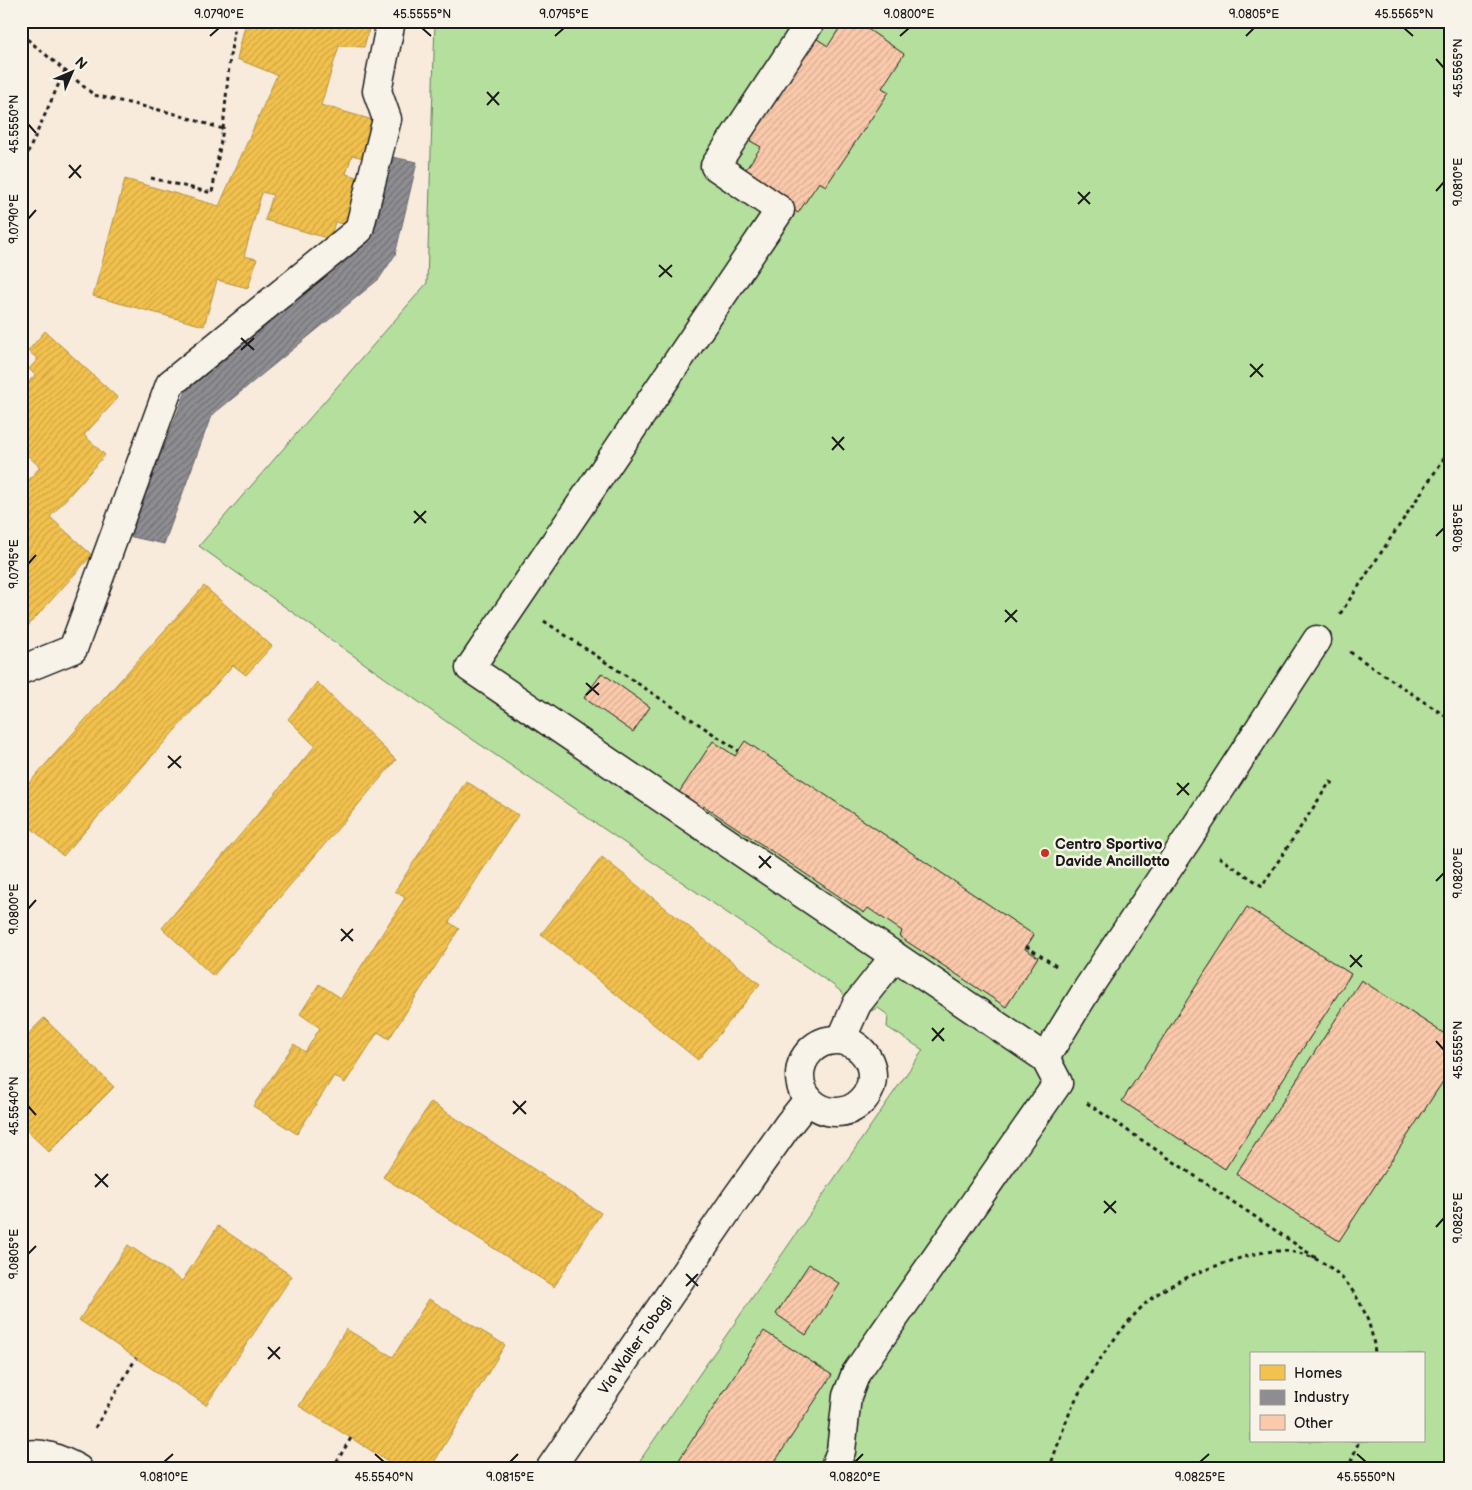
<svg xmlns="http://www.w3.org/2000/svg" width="1472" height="1490" font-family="'Balsamiq Sans',sans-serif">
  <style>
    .pitch { fill: #b5df9c; stroke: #687e5c; fill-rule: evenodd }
    .homes { fill: url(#homes-hatch); stroke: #b2903f }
    .industry { fill: url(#industry-hatch); stroke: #6b6b6f }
    .building { fill: url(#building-hatch); stroke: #1c1c1c }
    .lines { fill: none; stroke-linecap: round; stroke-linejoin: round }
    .minor-casing { stroke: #1c1c1c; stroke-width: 31 }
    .path { stroke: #1c1c1c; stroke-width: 3; stroke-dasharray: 4 4; stroke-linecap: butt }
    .minor { stroke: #f7f3e8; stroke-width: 28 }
    .ticks { fill: none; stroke: #1c1c1c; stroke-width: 2 }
    .poi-dot { fill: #c8321e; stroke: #f7f3e8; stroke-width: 2 }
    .labels { text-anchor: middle; stroke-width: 5; stroke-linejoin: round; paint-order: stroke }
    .poi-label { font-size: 15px; font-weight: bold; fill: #1c1c1c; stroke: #f7f3e8; text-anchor: start }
    .street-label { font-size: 15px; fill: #1c1c1c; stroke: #f7f3e8 }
    .neatline { fill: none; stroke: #1c1c1c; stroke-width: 2 }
    .ticks-label { font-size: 12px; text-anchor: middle; fill: #1c1c1c }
  </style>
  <defs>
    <pattern id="homes-hatch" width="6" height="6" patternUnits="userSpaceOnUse" patternTransform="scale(1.25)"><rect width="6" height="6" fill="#f2c14e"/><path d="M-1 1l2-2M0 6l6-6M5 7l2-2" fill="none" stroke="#cfa544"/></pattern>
    <pattern id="industry-hatch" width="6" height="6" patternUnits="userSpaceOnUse" patternTransform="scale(1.25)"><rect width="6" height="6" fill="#8d8d92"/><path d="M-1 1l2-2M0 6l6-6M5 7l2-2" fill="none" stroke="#727276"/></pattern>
    <pattern id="building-hatch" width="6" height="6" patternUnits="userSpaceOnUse" patternTransform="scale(1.25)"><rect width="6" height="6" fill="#fbc9ab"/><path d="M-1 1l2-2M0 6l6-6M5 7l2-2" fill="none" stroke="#d7ac93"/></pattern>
  </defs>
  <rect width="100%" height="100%" fill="#f8ebdc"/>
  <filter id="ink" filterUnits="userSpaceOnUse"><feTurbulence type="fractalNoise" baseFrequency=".02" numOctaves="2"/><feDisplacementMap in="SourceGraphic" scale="10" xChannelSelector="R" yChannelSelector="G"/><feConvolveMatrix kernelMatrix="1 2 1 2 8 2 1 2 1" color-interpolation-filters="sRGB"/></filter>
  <g filter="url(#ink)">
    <path class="pitch" d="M435 21H1451V1469H634L923 1050 887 1027 888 1015 878 1008 866 1013 833 985 447 722 199 546 427 283ZM1251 1354H1423V1441H1251Z"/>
    <path class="homes" d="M246 21H356V23L370 26 364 47 339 46 321 105 380 122 370 160 352 155 346 174 367 180 353 227 335 222 330 239 265 220 273 195 262 192 244 256 257 259 248 288 217 280 204 326 93 296 125 179 219 206 277 75 237 59Z
      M45 331 118 398 84 435 105 455 50 517 92 555 27 627 21 621V489L40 467 27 455 21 461V384L24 387 35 375 29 369 38 359 28 351Z
      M204 586 272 646 246 675 233 665 63 856 21 819V792Z
      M317 682 396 760 213 976 162 928 315 746 288 719Z
      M466 781 518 815 449 922 459 929 389 1039 378 1032 345 1083 334 1076 297 1134 253 1106 294 1044 305 1052 320 1028 300 1014 319 984 341 998 405 898 395 891Z
      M602 857 760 984 698 1060 541 934Z
      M44 1018 114 1087 49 1152 21 1125V1069L31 1059 21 1049V1041Z
      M431 1102 601 1213 554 1287 383 1177Z
      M218 1226 292 1276 206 1405 79 1320 128 1245 182 1281Z
      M429 1299 505 1345 430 1469H401L299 1406 346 1329 393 1357Z"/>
    <path class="industry" d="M382 155 417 162 395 255 379 279 211 416 164 544 128 536 186 391 359 248Z"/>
    <path class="building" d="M844 21H856L904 54 882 88 889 92 826 186 819 182 798 213 742 175 761 147 747 139 814 37 828 46Z
      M602 673 650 707 633 732 584 698Z
      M713 741 735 756 745 741 1034 935 1025 949 1038 957 1006 1007 900 937 902 931 868 908 864 913 704 806 700 813 676 797Z
      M1247 907 1351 974 1225 1169 1122 1101Z
      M1361 980 1451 1038V1069L1339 1241 1236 1174Z
      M809 1264 840 1284 806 1335 776 1314Z
      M764 1331 832 1375 770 1469H673Z"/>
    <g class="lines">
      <defs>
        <path id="minor" d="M811 21 715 166 780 210 470 668 1045 1058
          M21 670 73 649 170 384 359 230 387 119 377 91 391 21
          M800 1076a36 36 0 1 1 72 0a36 36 0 1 1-72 0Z
          M841 1040 857 1004 895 956
          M21 1458C37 1448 63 1461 78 1469
          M550 1469 736 1198 788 1125 808 1100
          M834 1469 841 1451 847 1396 856 1373 1058 1083 1045 1058 1088 988 1189 837 1317 640"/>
      </defs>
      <use href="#minor" class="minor-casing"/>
      <path class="path" d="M21 34 94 95 172 113 223 129
        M21 168 65 70
        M151 178 212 193 223 129 230 56 236 21
        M21 474 24 476 21 478
        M1340 614 1451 448
        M544 621 739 751
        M1350 652 1451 720
        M1219 857 1262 886 1330 782 1337 785
        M1026 946 1059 968
        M1087 1103 1316 1258
        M95 1428 136 1358
        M332 1469 351 1438
        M1049 1469C1057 1448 1064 1425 1073 1405 1087 1375 1122 1325 1146 1303 1163 1287 1195 1273 1216 1266 1237 1259 1261 1250 1283 1251 1337 1253 1371 1304 1375 1354
        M1348 1469 1359 1441"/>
      <use href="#minor" class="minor"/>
    </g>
  </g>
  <path class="ticks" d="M422 28 431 36M1404 28 1413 36M210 36 219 28M555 36 564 28M900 36 909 28M1246 36 1254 28M1436 59 1444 68M487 92 499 105M487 105 499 92M28 124 36 133M69 165 81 178M69 178 81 165M1436 191 1444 182M1078 192 1090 204M1078 204 1090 192M28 219 36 210M659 265 672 277M659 277 672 265M241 338 254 350M241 350 254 338M1250 364 1263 377M1250 377 1263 364M832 437 844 450M832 450 844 437M414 511 426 523M414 523 426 511M1436 536 1444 528M28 564 36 555M1005 610 1017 622M1005 622 1017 610M586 683 599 695M586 695 599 683M168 756 181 768M168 768 181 756M1177 783 1189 795M1177 795 1189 783M759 856 771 868M759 868 771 856M1436 881 1444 873M28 909 36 900M341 929 353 941M341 941 353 929M1350 955 1362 967M1350 967 1362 955M932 1028 944 1041M932 1041 944 1028M1436 1041 1444 1050M513 1101 526 1114M28 1106 36 1115M513 1114 526 1101M95 1174 108 1187M95 1187 108 1174M1104 1201 1116 1213M1104 1213 1116 1201M1436 1227 1444 1218M28 1254 36 1246M686 1274 698 1286M686 1286 698 1274M268 1347 280 1359M268 1359 280 1347M375 1454 384 1462M1357 1454 1366 1462M164 1462 173 1454M510 1462 518 1454M855 1462 863 1454M1200 1462 1209 1454"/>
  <circle class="poi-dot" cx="1045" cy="853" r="5"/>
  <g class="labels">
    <g class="poi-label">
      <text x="1055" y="849">Centro Sportivo<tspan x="1055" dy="17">Davide Ancillotto</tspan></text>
    </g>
    <g class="street-label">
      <text transform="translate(635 1345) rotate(-55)" y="5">Via Walter Tobagi</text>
    </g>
  </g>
  <rect width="1472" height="1490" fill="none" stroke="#f7f3e8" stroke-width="55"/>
  <rect x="1250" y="1352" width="175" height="90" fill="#f7f3e8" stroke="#9f9d96"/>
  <rect x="1260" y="1365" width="25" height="15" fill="#f2c14e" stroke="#9f9d96"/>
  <text x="1294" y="1378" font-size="15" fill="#1c1c1c">Homes</text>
  <rect x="1260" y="1390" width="25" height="15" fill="#8d8d92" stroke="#9f9d96"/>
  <text x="1294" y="1402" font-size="15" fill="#1c1c1c">Industry</text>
  <rect x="1260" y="1415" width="25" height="15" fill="#fbc9ab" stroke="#9f9d96"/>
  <text x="1294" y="1428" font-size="15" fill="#1c1c1c">Other</text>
  <g transform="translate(72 72) rotate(45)" stroke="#f7f3e8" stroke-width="4" paint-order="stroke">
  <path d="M0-4L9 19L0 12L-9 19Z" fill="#1c1c1c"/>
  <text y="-8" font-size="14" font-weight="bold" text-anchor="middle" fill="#1c1c1c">N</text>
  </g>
  <rect x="28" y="28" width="1416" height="1434" class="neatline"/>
  <g class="ticks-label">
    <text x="219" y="18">9.0790°E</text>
    <text x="422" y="18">45.5555°N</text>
    <text x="564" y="18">9.0795°E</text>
    <text x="909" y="18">9.0800°E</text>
    <text x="1254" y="18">9.0805°E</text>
    <text x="1404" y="18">45.5565°N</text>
    <text transform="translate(1458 68) rotate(-90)" y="4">45.5565°N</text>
    <text transform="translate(14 124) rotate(-90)" y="4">45.5550°N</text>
    <text transform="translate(1458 182) rotate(-90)" y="4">9.0810°E</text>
    <text transform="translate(14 219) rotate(-90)" y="4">9.0790°E</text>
    <text transform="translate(1458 528) rotate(-90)" y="4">9.0815°E</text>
    <text transform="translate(14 564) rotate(-90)" y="4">9.0795°E</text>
    <text transform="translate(1458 873) rotate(-90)" y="4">9.0820°E</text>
    <text transform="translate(14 909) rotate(-90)" y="4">9.0800°E</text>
    <text transform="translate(1458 1050) rotate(-90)" y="4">45.5555°N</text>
    <text transform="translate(14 1106) rotate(-90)" y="4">45.5540°N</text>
    <text transform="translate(1458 1218) rotate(-90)" y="4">9.0825°E</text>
    <text transform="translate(14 1254) rotate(-90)" y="4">9.0805°E</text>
    <text x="164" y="1481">9.0810°E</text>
    <text x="384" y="1481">45.5540°N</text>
    <text x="510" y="1481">9.0815°E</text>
    <text x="855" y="1481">9.0820°E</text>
    <text x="1200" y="1481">9.0825°E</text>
    <text x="1366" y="1481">45.5550°N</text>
  </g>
</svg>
